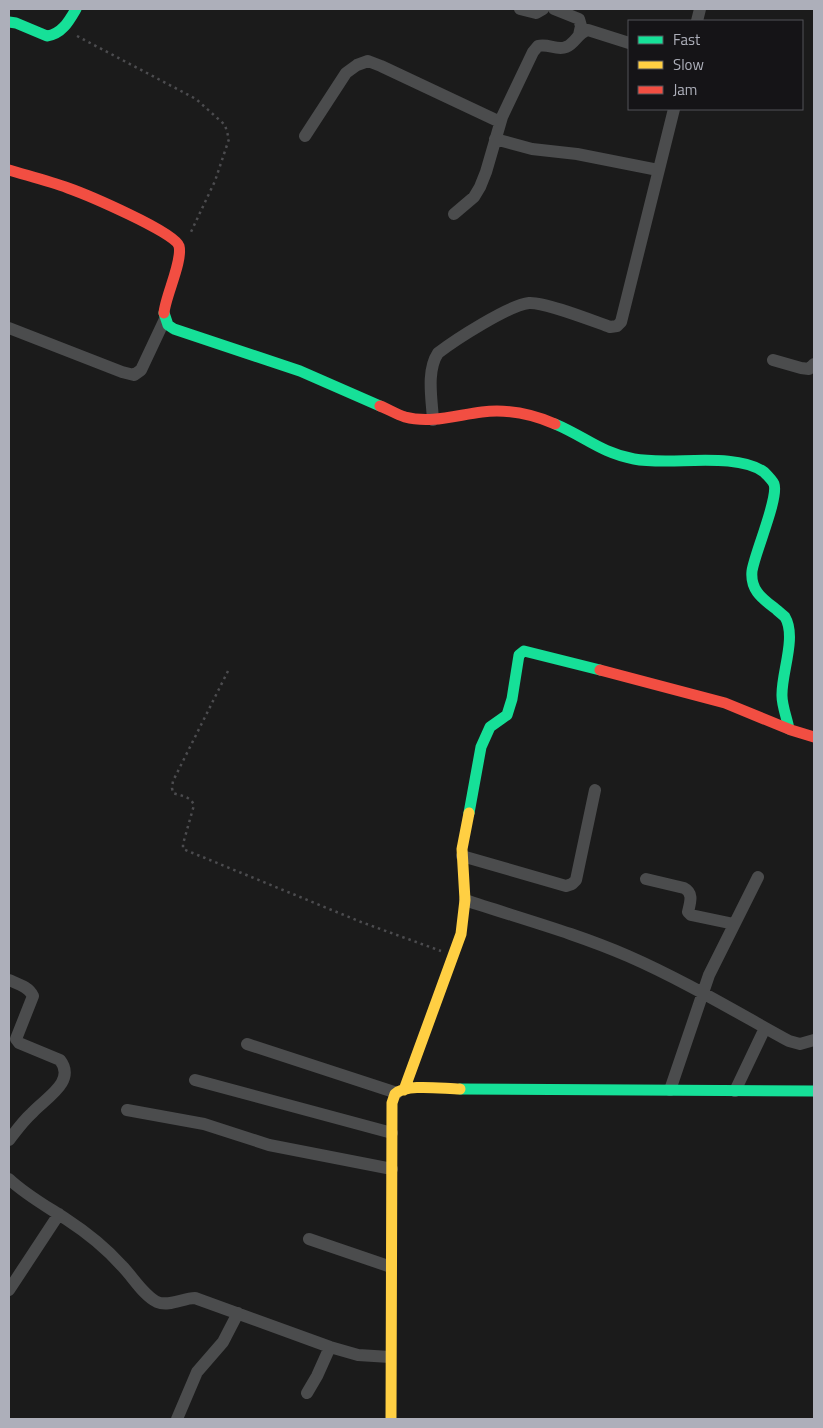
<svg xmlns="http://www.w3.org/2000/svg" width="823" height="1428" font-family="'Titillium Web',sans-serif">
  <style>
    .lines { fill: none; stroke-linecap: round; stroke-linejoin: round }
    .path { stroke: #4c4c4f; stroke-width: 2.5; stroke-dasharray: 2.5 4; stroke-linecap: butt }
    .street { stroke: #4b4c4d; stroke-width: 12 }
    .fast { stroke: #16e098; stroke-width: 11 }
    .slow { stroke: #ffcf43; stroke-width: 11 }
    .jam { stroke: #f24e42; stroke-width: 11 }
  </style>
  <rect width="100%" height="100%" fill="#1b1b1b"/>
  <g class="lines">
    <path class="path" d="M77 36 196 99 225 125 229 139 215 181 190 234
      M228 671 173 781 172 788 173 793C181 796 190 796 194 805L183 844V849L361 922 441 951"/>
    <path class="street" d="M520 9 536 13 543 9
      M554 9 579 19 581 26 579 35
      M697 21 700 9
      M305 136 346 73 357 65 368 61 381 66 500 122
      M495 139 532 149 577 154 658 170
      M454 214 474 197 480 187 486 172 502 117 533 52 538 46C548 43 557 51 566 47 575 44 578 32 588 30L629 43
      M9 328 122 372 134 375 141 370 165 319
      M773 360 801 368 809 369 814 364
      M433 420C432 400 426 371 438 353 455 340 509 305 529 303 545 302 593 321 610 327L617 326 621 322 674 109
      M462 856 566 886 572 884 576 880 595 790
      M646 879 684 888C694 893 690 903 688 912L691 915 734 924
      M465 900C519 918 575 933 628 956 683 980 736 1012 789 1041L800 1044 814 1040
      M9 980C18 984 29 987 33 996L16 1039 19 1043 60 1060C77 1082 44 1099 32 1113 23 1121 16 1131 9 1140
      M247 1044 397 1093
      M195 1080 392 1133
      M670 1090 709 975 758 877
      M735 1091 765 1028
      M127 1110 204 1124 269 1145 392 1169
      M9 1179C26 1195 46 1206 66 1219 86 1232 106 1248 122 1266 133 1277 143 1295 157 1302 169 1307 183 1298 195 1298L330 1347 358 1355 390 1357
      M309 1239 391 1267
      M9 1290 59 1214
      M307 1393 317 1376 330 1347
      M177 1419 197 1372 223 1342 238 1313"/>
    <path class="fast" d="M9 22 16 23 47 36C62 34 69 21 76 9
      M164 313 168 325 174 329 300 371 380 406
      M555 424C584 436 601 453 634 459 670 466 735 451 764 472 767 475 772 480 774 484 779 498 755 552 752 571 750 591 763 599 777 610 779 612 783 615 785 617 797 637 781 674 782 696 782 706 787 718 789 729
      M469 813 481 747 490 727 507 715 512 699 519 655 524 651 600 670
      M460 1089 814 1091"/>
    <path class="slow" d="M404 1090 461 934 465 900 462 849 469 813
      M391 1419 392 1103 395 1094C407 1083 443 1089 460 1089"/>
    <path class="jam" d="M9 170C29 176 49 181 68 188 85 194 175 232 179 246 183 261 165 297 164 313
      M380 406C388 409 396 414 405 417 430 424 457 415 482 412 507 409 532 414 555 424
      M600 670 725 703 791 730 814 737"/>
  </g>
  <rect width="823" height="1428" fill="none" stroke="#adafba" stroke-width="20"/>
  <rect x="628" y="20" width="175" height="90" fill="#151417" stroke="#525258"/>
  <rect x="638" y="36" width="25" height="8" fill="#16e098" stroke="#525258"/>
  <text x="673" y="45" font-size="15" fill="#adafba">Fast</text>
  <rect x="638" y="61" width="25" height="8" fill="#ffcf43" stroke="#525258"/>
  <text x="673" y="70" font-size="15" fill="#adafba">Slow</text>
  <rect x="638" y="86" width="25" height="8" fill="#f24e42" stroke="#525258"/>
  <text x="673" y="95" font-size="15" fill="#adafba">Jam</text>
</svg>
